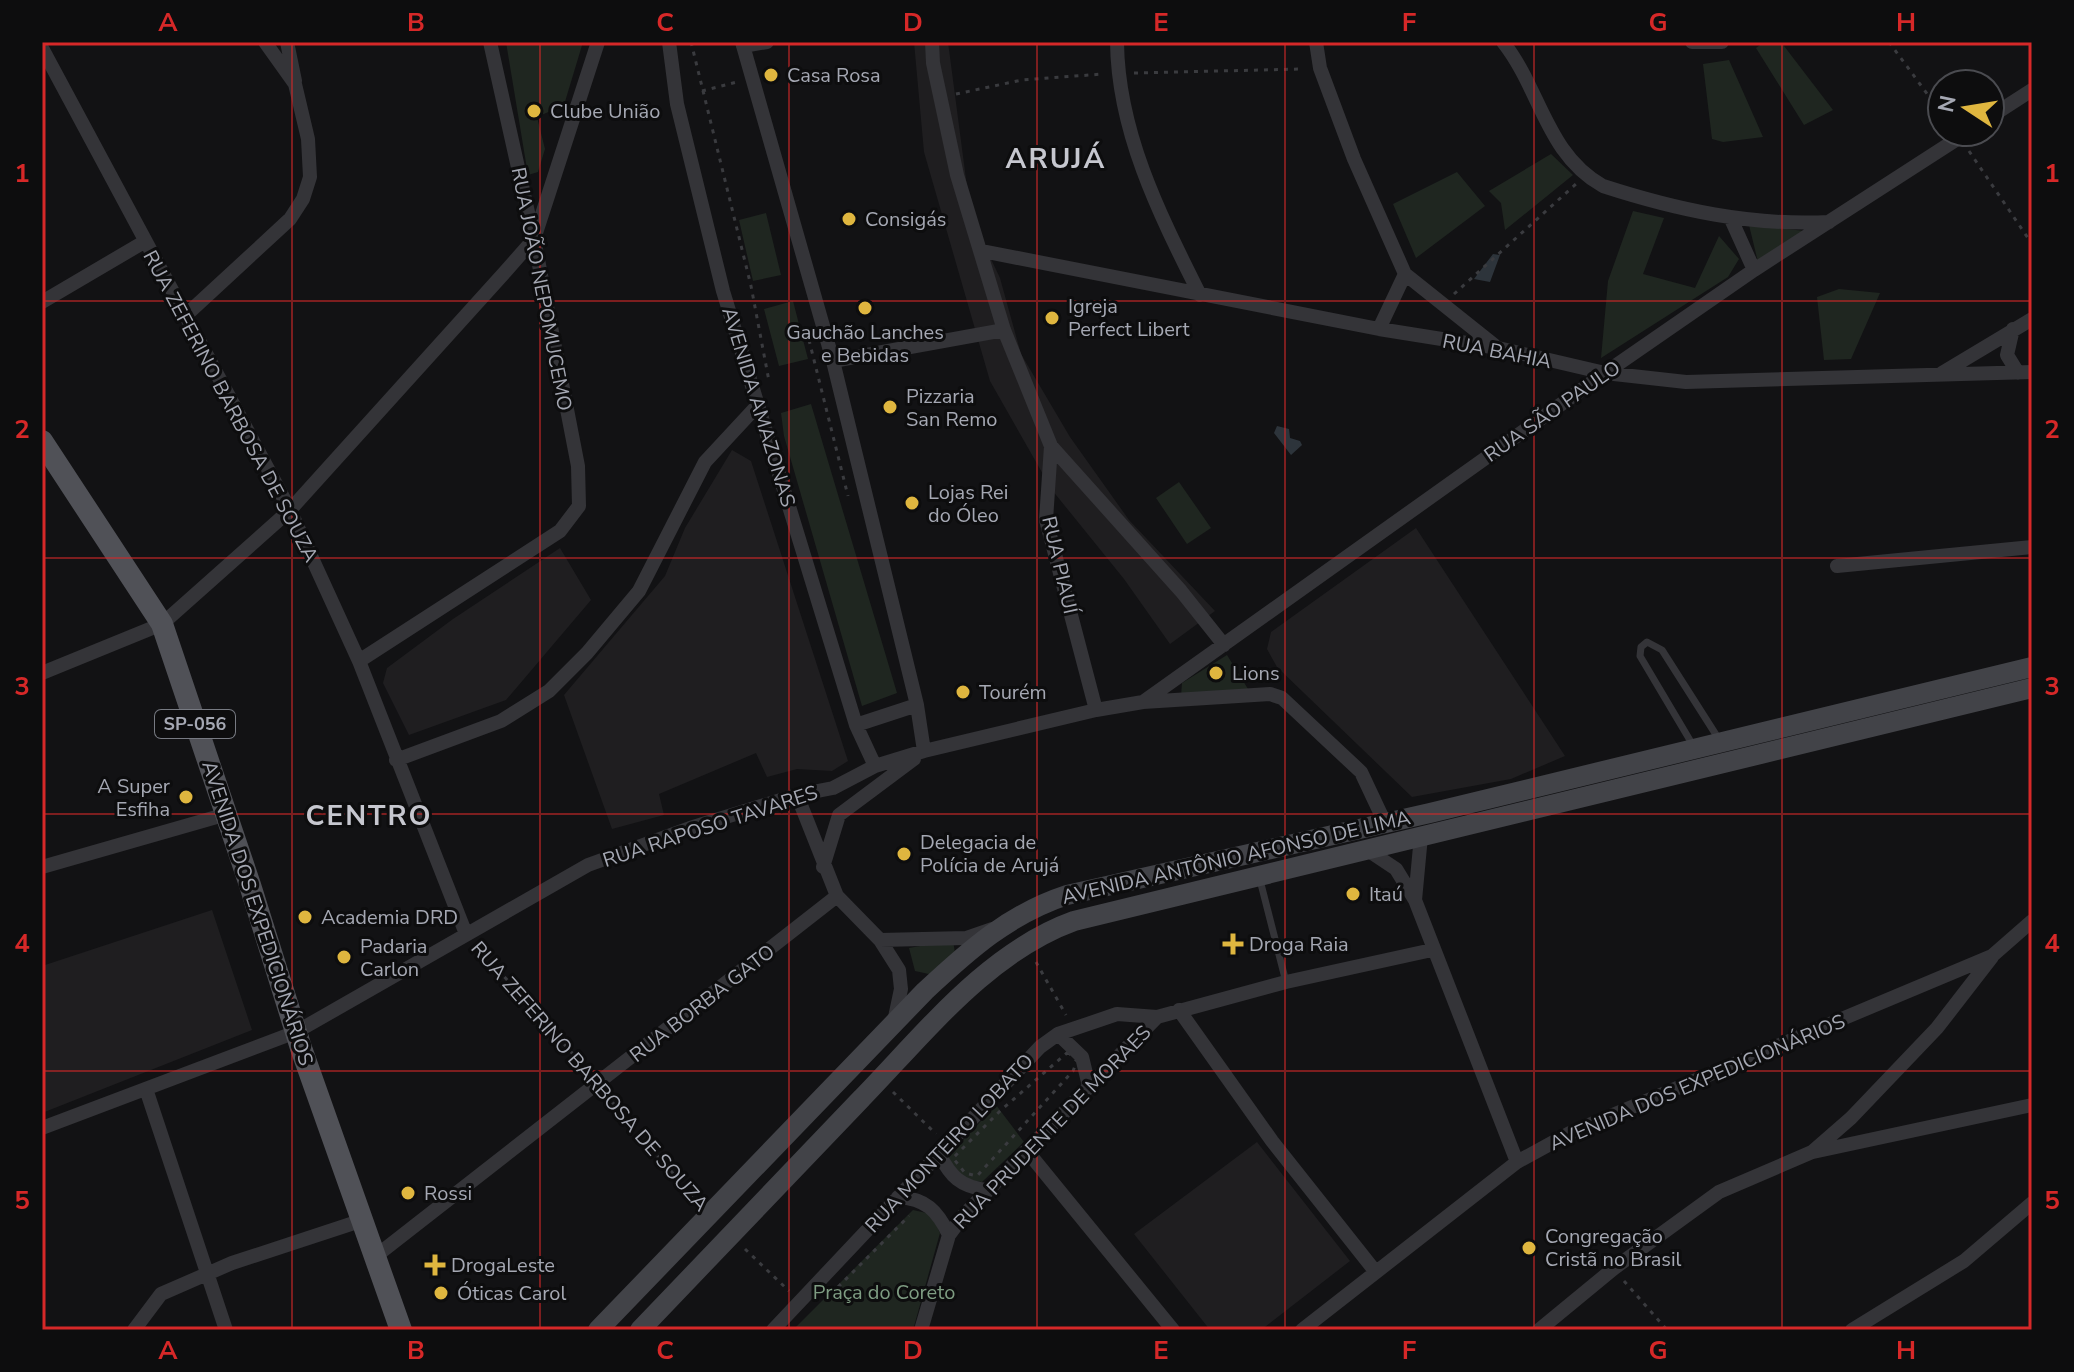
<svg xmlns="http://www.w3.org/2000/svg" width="2074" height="1372" font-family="'Nunito Sans',sans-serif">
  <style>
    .built { fill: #1f1e20 }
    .green { fill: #1f2620 }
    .water { fill: #2d343b }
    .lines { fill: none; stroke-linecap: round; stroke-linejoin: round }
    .path { stroke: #3a3b3f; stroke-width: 3; stroke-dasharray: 4 6; stroke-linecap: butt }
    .lane { stroke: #343438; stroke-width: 7 }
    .street { stroke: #343438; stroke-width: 14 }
    .secondary { stroke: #424348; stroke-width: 20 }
    .primary { stroke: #505157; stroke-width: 22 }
    .grid { fill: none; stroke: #d62828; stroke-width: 2; stroke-opacity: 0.55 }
    .poi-dot { fill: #dfb63f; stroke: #0d0d0e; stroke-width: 3 }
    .labels { text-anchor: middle; stroke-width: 6; stroke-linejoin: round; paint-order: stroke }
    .shield { fill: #0d0d0e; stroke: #777a82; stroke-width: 2 }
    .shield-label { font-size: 18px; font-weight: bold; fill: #a5a8b3 }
    .poi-label { font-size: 20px; fill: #a5a8b3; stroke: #0d0d0e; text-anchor: start }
    .street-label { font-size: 20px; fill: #a5a8b3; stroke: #0d0d0e }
    .park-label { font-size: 20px; fill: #7e9c82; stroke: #0d0d0e }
    .district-label { font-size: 28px; font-weight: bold; letter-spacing: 2px; fill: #c6c7cf; stroke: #0d0d0e }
    .neatline { fill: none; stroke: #d62828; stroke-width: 3 }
    .grid-label { font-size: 26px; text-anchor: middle; font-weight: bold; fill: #d62828 }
  </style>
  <rect width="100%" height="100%" fill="#121214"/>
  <path class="built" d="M914 42H948L971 217 1000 278 1021 354 1070 437 1129 520 1215 611 1170 644 1124 579 1052 490 990 381 924 152Z
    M732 450 751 461 848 761 832 771 797 769 767 777 756 753 659 794 664 815 612 829 564 695 665 576 685 528Z
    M1416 528 1565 756 1511 779 1412 797 1277 667 1267 649 1271 632Z
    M560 548 591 600 506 700 409 735 383 683 387 668 453 619Z
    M212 910 252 1030 42 1113V966Z
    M1257 1142 1350 1261 1261 1330H1210L1134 1234Z"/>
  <path class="green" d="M506 42H583L564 105 537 117 545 149 538 172 528 175Z
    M1764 42H1781L1833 110 1804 125 1756 48Z
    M1729 60 1763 137 1723 142 1712 139 1703 64Z
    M1551 154 1573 175 1505 230 1501 203 1489 191Z
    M1457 172 1485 206 1416 258 1393 204Z
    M1633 211 1664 218 1643 274 1695 288 1719 236 1739 259 1728 277 1601 358 1608 281Z
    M766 213 781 275 753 281 739 220Z
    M1749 225 1805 231 1758 262Z
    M1839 289 1880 293 1851 359 1824 360 1817 297Z
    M793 301 808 359 779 366 764 309Z
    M811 404 897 693 862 706 784 436 781 413Z
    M1179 482 1211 528 1187 544 1156 498Z
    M1227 655 1248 689 1181 696 1182 683Z
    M953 940 955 953 938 976 915 971 909 948Z
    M996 1105 1024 1142 982 1182C964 1180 956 1172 948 1156Z
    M913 1210 931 1214 940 1233 913 1330H793Z"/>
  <path class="water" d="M1493 254 1500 255 1490 282 1474 279Z
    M1277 426 1289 429 1290 438 1300 441 1302 445 1291 455 1274 433Z"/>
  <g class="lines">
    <path class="path" d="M691 42 751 286 769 381
      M1889 42 1942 114
      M1134 73 1303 69
      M702 91 737 82
      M956 94 1022 80 1103 74
      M1969 151 2032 244
      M1454 294 1576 184
      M809 340 848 496
      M478 947 587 1070
      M1036 962 1066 1015
      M1068 1052 1077 1061 1073 1071 977 1176 965 1173 953 1158 1000 1111Z
      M893 1092 936 1134
      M607 1094 623 1118 698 1201
      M745 1249 789 1291
      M1624 1281 1667 1330
      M838 1287 909 1216"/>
    <path class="lane" d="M1694 747 1640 656 1641 647 1647 642 1662 650 1720 741
      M1260 880 1286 982"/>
    <path class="street" d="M287 42 295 81
      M669 42 677 104 723 291 856 725 875 766
      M742 42 833 361 917 705 924 751
      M932 42 933 63 957 175 1004 330 1051 446 1046 520 1096 710
      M1117 42C1118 133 1160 215 1200 295
      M1316 42 1320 68 1354 159 1405 274 1494 345
      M1503 42C1541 90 1546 154 1603 186 1677 210 1751 226 1829 222
      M1692 42H1722
      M743 46 767 42
      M42 48 290 510 359 661 466 934
      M1990 117 2032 90
      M1731 219 1754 270
      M982 251 1379 329 1498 348 1605 373 1686 382 2032 372
      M42 302 144 242
      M185 316 290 219 303 199 310 177 308 139 295 84 265 42
      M1379 329 1405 274
      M2013 329 2007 355 2018 373
      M833 361 1004 330
      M1942 373 2032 319
      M1051 446 1181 591 1224 645
      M1837 566 2032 547
      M359 661 560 531 579 506 578 466 534 239 490 42
      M42 673 162 624 290 510 505 272 534 239 598 42
      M1143 702 1605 373 1754 270 1968 132
      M856 725 917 705
      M396 760 501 721 549 691 587 653 639 591 705 462 757 406
      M797 795 837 896 880 940 899 970 901 989 894 1022
      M1366 849 1396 869 1415 900 1517 1162
      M42 867 227 814
      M823 867 839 815 914 759
      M1415 900 1421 836
      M880 940 966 938 992 929
      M1179 1010 1272 1141 1375 1271
      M1058 1034 1082 1057 1089 1086
      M146 1089 226 1330
      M42 1128 296 1032 588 865 690 828 797 795 833 788 875 766 924 751 1096 710 1143 702 1270 694 1282 698 1361 772 1385 823
      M1027 1151 1173 1330
      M1813 1152 2032 1105
      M939 1154C951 1177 960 1186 986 1190
      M898 1197C926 1199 937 1210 949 1235
      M376 1256 837 896
      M134 1330 161 1294 232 1263 363 1220
      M773 1330 1040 1047 1058 1034 1117 1014 1157 1017 1286 982 1432 950
      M921 1330 949 1235 963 1216 1157 1017
      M1302 1330 1517 1162 1570 1133 1992 956 2032 921
      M1539 1330 1613 1269 1719 1192 1812 1152 1851 1118 1937 1028 1992 957
      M1852 1330 1964 1261 2032 1203"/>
    <path class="secondary" d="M598 1330 925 991C969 950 1009 914 1067 895L1430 813 2032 667
      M640 1330C714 1252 788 1175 862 1098 925 1033 988 952 1074 921L2032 688"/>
    <path class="primary" d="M42 441 162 624 250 885 301 1048 401 1330"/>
  </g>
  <path class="grid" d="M292 42V1330M540 42V1330M789 42V1330M1037 42V1330M1285 42V1330M1534 42V1330M1782 42V1330M42 301H2032M42 558H2032M42 814H2032M42 1071H2032"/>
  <g class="poi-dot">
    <circle cx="771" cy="75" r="8"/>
    <circle cx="534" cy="111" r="8"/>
    <circle cx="849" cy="219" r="8"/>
    <circle cx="865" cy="308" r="8"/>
    <circle cx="1052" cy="318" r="8"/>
    <circle cx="890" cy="407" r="8"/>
    <circle cx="912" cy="503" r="8"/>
    <circle cx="1216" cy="673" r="8"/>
    <circle cx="963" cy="692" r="8"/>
    <circle cx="186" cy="797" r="8"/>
    <circle cx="904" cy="854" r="8"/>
    <circle cx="1353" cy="894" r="8"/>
    <circle cx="305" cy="917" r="8"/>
    <path d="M1229 932h8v8h8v8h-8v8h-8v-8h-8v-8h8z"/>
    <circle cx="344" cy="957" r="8"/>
    <circle cx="408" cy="1193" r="8"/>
    <circle cx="1529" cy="1248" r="8"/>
    <path d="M431 1253h8v8h8v8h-8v8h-8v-8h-8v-8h8z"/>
    <circle cx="441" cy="1293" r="8"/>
  </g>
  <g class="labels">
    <rect class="shield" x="155" y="710" width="80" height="28" rx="6"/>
    <g class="shield-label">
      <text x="195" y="730">SP-056</text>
    </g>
    <g class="poi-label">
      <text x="787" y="82">Casa Rosa</text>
      <text x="550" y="118">Clube União</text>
      <text x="865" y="226">Consigás</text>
      <text x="1068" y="313">Igreja<tspan x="1068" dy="23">Perfect Libert</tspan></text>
      <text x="865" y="339" text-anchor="middle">Gauchão Lanches<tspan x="865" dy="23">e Bebidas</tspan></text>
      <text x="906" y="403">Pizzaria<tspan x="906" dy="23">San Remo</tspan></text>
      <text x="928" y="499">Lojas Rei<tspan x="928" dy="23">do Óleo</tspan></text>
      <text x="1232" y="680">Lions</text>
      <text x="979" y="699">Tourém</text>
      <text x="170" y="793" text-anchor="end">A Super<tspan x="170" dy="23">Esfiha</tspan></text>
      <text x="920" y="849">Delegacia de<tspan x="920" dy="23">Polícia de Arujá</tspan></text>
      <text x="1369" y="901">Itaú</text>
      <text x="321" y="924">Academia DRD</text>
      <text x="1249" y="951">Droga Raia</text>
      <text x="360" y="953">Padaria<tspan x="360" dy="23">Carlon</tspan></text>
      <text x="424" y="1200">Rossi</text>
      <text x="1545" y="1243">Congregação<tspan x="1545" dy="23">Cristã no Brasil</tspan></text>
      <text x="451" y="1272">DrogaLeste</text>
      <text x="457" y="1300">Óticas Carol</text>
    </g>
    <g class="street-label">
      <text transform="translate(542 289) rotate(79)" y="7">RUA JOÃO NEPOMUCEMO</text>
      <text transform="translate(1497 351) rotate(11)" y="7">RUA BAHIA</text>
      <text transform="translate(231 406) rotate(62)" y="7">RUA ZEFERINO BARBOSA DE SOUZA</text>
      <text transform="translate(759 407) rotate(73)" y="7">AVENIDA AMAZONAS</text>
      <text transform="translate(1552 411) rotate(-35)" y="7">RUA SÃO PAULO</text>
      <text transform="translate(1060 565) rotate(77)" y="7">RUA PIAUÍ</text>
      <text transform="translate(710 826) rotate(-18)" y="7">RUA RAPOSO TAVARES</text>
      <text transform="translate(1236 857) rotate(-13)" y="7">AVENIDA ANTÔNIO AFONSO DE LIMA</text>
      <text transform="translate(258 913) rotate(72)" y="7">AVENIDA DOS EXPEDICIONÁRIOS</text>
      <text transform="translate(702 1003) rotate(-38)" y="7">RUA BORBA GATO</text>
      <text transform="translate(590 1076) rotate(49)" y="7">RUA ZEFERINO BARBOSA DE SOUZA</text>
      <text transform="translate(1697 1082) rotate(-23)" y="7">AVENIDA DOS EXPEDICIONÁRIOS</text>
      <text transform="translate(1052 1127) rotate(-46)" y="7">RUA PRUDENTE DE MORAES</text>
      <text transform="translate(949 1143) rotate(-47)" y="7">RUA MONTEIRO LOBATO</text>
    </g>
    <g class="park-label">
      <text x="884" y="1299">Praça do Coreto</text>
    </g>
    <g class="district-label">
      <text x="1056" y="168">ARUJÁ</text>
      <text x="369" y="825">CENTRO</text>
    </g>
  </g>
  <rect width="2074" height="1372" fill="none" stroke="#0d0d0e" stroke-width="88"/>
  <g transform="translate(1966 108) rotate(282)"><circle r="38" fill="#0d0d0e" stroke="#4a4b50" stroke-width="2"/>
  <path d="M0-6L14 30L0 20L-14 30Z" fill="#dfb63f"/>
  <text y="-12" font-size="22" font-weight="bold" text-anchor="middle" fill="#a5a8b3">N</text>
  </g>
  <rect x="44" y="44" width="1986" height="1284" class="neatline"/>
  <g class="grid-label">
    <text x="168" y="31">A</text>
    <text x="416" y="31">B</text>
    <text x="665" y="31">C</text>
    <text x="913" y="31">D</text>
    <text x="1161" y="31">E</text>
    <text x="1409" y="31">F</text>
    <text x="1658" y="31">G</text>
    <text x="1906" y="31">H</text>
    <text x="22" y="182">1</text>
    <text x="2052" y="182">1</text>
    <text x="22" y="438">2</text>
    <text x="2052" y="438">2</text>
    <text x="22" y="695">3</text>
    <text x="2052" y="695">3</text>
    <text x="22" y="952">4</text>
    <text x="2052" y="952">4</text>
    <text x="22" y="1209">5</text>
    <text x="2052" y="1209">5</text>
    <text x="168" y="1359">A</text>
    <text x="416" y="1359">B</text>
    <text x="665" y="1359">C</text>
    <text x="913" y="1359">D</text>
    <text x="1161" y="1359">E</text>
    <text x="1409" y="1359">F</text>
    <text x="1658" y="1359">G</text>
    <text x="1906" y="1359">H</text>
  </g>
</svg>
